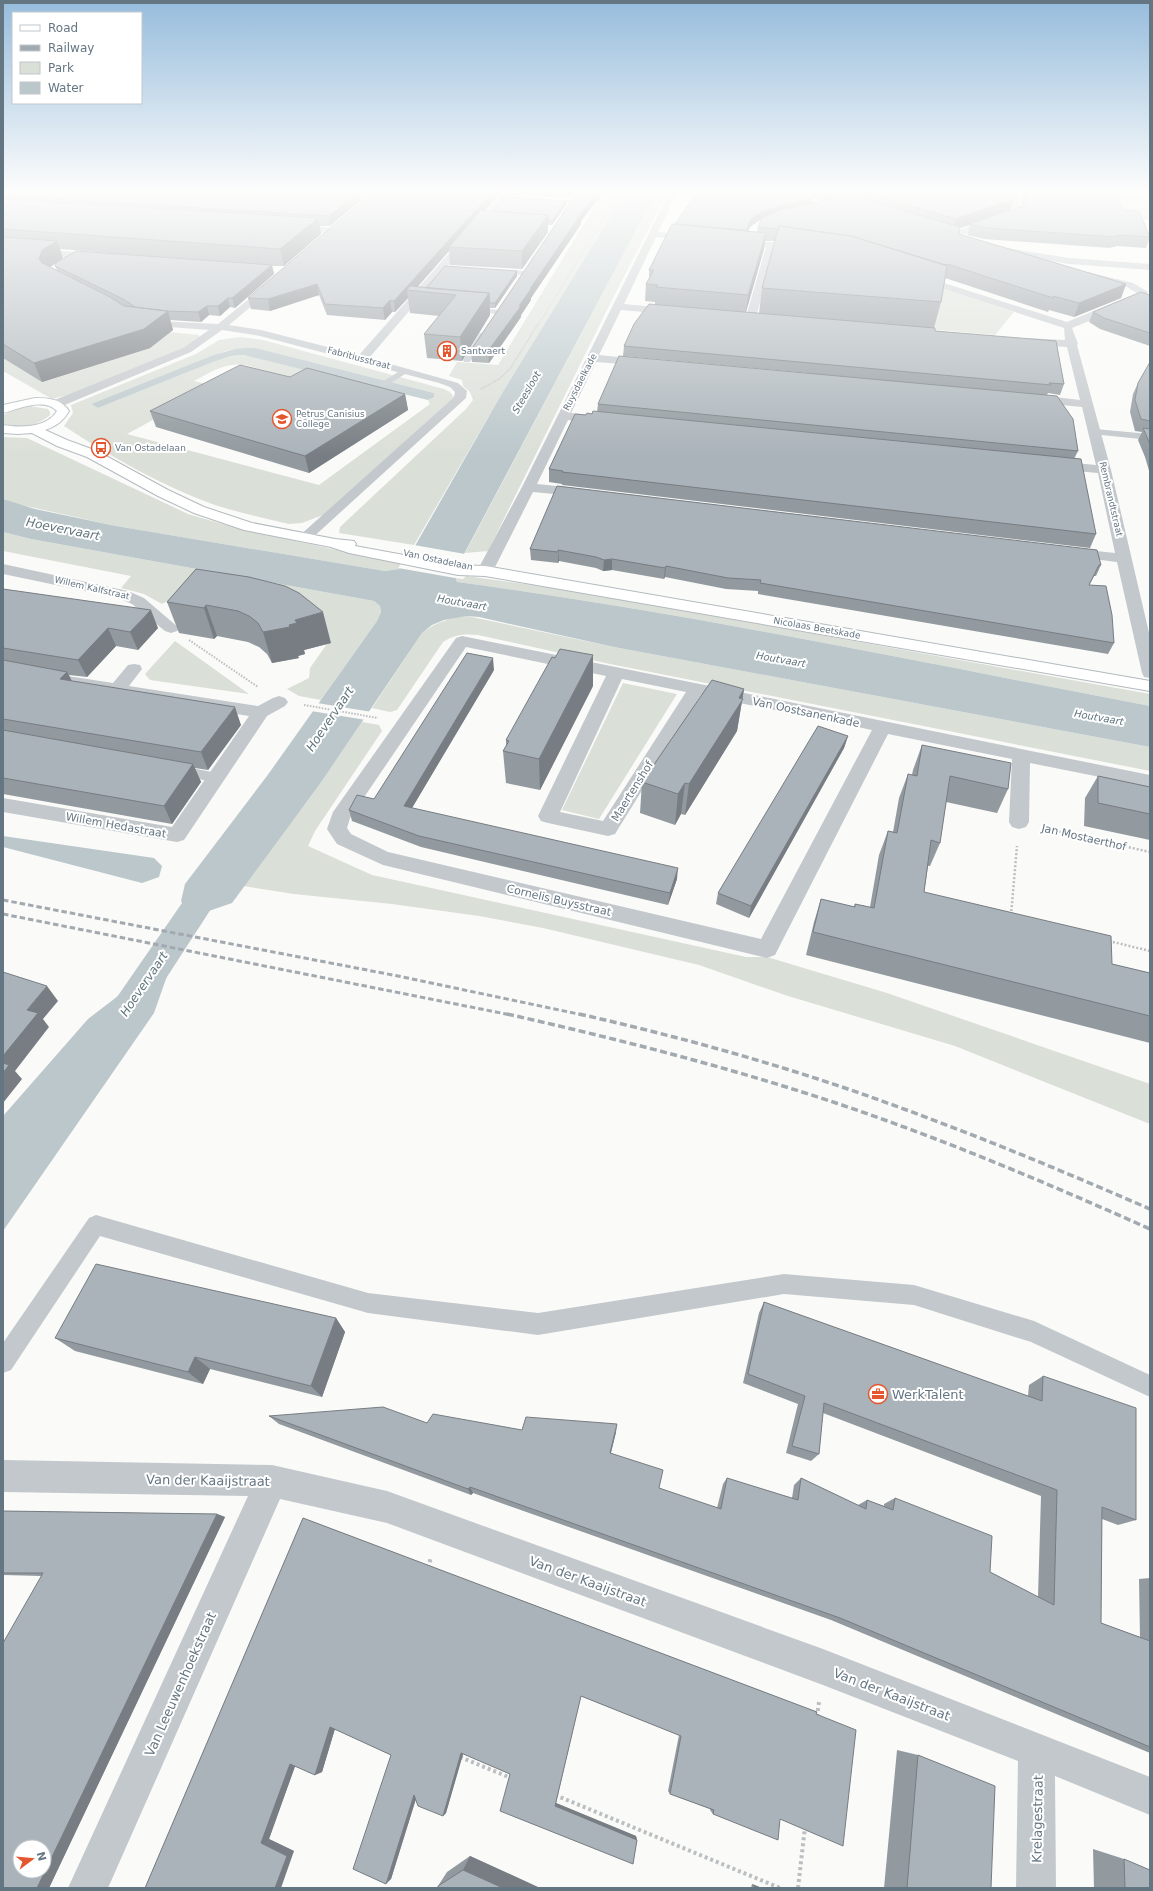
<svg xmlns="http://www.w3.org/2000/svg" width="1153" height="1891" font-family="'DejaVu Sans',sans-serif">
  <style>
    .green { fill: #dadfd7; fill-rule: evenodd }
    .water { fill: #bbc7cb }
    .pier { fill: #fafaf8 }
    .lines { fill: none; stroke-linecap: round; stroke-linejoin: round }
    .canal { fill: #bbc7cb; fill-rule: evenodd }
    .secondary-casing { stroke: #b3babf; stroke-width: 2 }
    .path-far4 { stroke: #bbbfc2; stroke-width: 1; stroke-dasharray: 1 1; stroke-linecap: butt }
    .path-far3 { stroke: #bbbfc2; stroke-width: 1.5; stroke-dasharray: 1 1; stroke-linecap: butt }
    .path-far2 { stroke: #bbbfc2; stroke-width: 2; stroke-dasharray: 1.5 1.5; stroke-linecap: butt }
    .path-far1 { stroke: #bbbfc2; stroke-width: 2.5; stroke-dasharray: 2 2; stroke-linecap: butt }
    .path { stroke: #bbbfc2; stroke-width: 4; stroke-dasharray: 3 3; stroke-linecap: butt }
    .lane { fill: #c3c8cc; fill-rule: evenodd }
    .street { fill: #c3c8cc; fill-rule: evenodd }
    .secondary { fill: #fff; fill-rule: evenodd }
    .rail-far1 { stroke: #a2aab0; stroke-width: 3; stroke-dasharray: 5.5 3; stroke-linecap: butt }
    .rail { stroke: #a2aab0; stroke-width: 3.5; stroke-dasharray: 7 3.5; stroke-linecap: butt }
    .wall { fill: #929a9f; fill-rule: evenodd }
    .shaded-wall { fill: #777d82 }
    .building { fill: #aab3b9; stroke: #777d82; fill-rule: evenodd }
    .labels { text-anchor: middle; stroke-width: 4; stroke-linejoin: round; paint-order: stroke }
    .far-poi-label { font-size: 9px; fill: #657683; stroke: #fff; text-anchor: start }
    .far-street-label { font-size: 9px; fill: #657683; stroke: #fff }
    .far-water-label { font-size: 10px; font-style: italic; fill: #60757c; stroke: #fff }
    .street-label { font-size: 11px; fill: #657683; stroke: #fff }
    .water-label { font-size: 12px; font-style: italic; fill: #60757c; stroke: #fff }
    .near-poi-label { font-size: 13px; fill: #657683; stroke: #fff; text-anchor: start }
    .near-street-label { font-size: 13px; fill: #657683; stroke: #fff }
  </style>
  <rect width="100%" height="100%" fill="#fafaf8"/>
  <path class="green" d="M604 191H626L501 395 414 545 339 533 340 527 466 409 473 400 470 392 463 386 462 380 449 376 457 362 498 365Z
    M657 191H668L608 308 488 551 465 553Z
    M1021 191H1150V220L1023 212 1108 200 1021 195Z
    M3 252 63 257 61 260 38 275 140 329 199 335V339L179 351 67 395 52 399 3 371Z
    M892 272 1014 312 995 335 873 324Z
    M241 337 263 340 444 389 450 392 454 397 323 515 302 523 289 524C265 518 239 513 215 505 162 486 111 457 64 426L73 413 71 405 196 354 219 340ZM256 348 434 393V396L428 400 430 404 319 485 127 434 215 386 194 381C211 372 225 362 245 365L307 382 348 380 250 355 231 356 213 362 98 408 91 404 226 351 235 349Z
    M30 406 48 409 50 412V415C39 426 17 430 3 423L4 415 15 409Z
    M3 437 27 438 188 514 236 528 402 564 399 569 385 571 116 526 17 504 3 499Z
    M3 532 31 539 374 601 380 606 381 612 377 621 321 700 299 696 287 689 309 678 310 668 329 641 187 591 162 604 144 594 121 588 131 576 3 551Z
    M466 576 563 589 1150 694V706C920 662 689 613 457 582L455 578 463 579Z
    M467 616 614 647 1150 747V771L610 664 478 635C464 634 456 634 443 642L397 710 390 712 372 708 422 633C436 622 450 618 467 616Z
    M175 641 249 694 150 680 145 674Z
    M623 683 677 694 599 819 562 810Z
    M362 722 379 725 382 731 315 831 308 846 372 875 746 957H767L887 993 1150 1084V1124L955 1046 788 996 699 965 543 928 479 916 392 904 294 894 243 886 322 781Z"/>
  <path class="water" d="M626 191H657L464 554 455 577 457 582C689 613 919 662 1150 706V747L614 647 479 617 467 616 444 620 432 625 422 633 322 781 232 903 206 912 185 908 181 901 185 884 267 776 377 621 381 612 380 606 374 601 31 539 3 532V499L35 509 116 526 385 571 399 569 415 546 501 395Z
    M245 348H256L434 393V397L428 400 244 355 231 356 213 362 98 408 91 404 214 355 235 349Z
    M3 836 154 858 162 866 159 877 142 883 3 847Z
    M145 972 167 976 154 1013 3 1231V1116L88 1019 118 996Z"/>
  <path class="pier" d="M414 545 465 554 455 578 398 568Z
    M317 703 372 712 366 720 311 711Z"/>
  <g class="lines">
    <path class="canal" d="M220 861 231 864 235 872 139 1020 127 1024 115 1020 110 1010 115 1000 209 864Z"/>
    <defs>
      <path id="secondary" d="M35 398C49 398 61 399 69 411 63 421 57 426 45 430L67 440 97 451 168 490 204 507 252 523 335 539 354 541 356 544 355 546 458 565 485 566 1150 681V691L485 576 458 575 349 553 331 547 244 530 194 513 158 496 87 457 57 446 32 433 18 434 3 433V425C20 428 47 428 57 411 44 397 18 409 3 413V405Z"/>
    </defs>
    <use href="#secondary" class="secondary-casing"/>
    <path class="path-far4" d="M538 325 621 191"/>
    <path class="path-far3" d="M481 389 499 379 510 369 538 324"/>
    <path class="path-far2" d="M189 640 258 687
      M304 705 378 718"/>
    <path class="path-far1" d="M1043 828 1150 852
      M1011 915 1017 846
      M1109 941 1150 951"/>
    <path class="path" d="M428 1568 431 1557
      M817 1717 819 1702
      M460 1757 511 1778
      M555 1795 780 1888
      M798 1888 805 1827"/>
    <path class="lane" d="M542 200H573L576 202 573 204 544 203 541 201Z
      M496 269 524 271 528 273 524 275 494 272 493 271Z
      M465 307 498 310 502 312 498 314 468 311H465Z
      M480 333H486L487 335 470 362H464L463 360Z
      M403 369H409L410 371 368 397 365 398 361 395Z
      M1095 429 1150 434V440L1092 434 1090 432Z
      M176 765 217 773 222 775 224 778 222 781 217 783 171 773 169 770 171 767Z
      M96 1215 368 1293 538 1313 784 1274 914 1285 1034 1321 1150 1375V1397L1031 1342 914 1305 784 1294 538 1335 368 1313 100 1236 11 1370 3 1373V1343L89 1218Z"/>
    <path class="street" d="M13 191H23L3 201V196Z
      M504 191H512L369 358 458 383 467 391 466 398 310 540H300L298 537 454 397 455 392 450 387 439 383 260 336 222 330 191 352 60 407 56 408 50 404 52 401 183 348 209 330 142 325 138 324 137 322 138 320 218 324 270 282H276L278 284 276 286 229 325 261 330 359 355Z
      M670 191H678L658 232 696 235 700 238 696 241 656 237 624 304 676 309 681 312 676 315 621 310 599 355 648 360 654 363 648 366 596 362 571 413 603 416 609 420 603 424 568 420 537 484 585 489 590 490 592 493 590 496 585 497 533 492 493 571 490 574 485 576 480 574 477 571 522 487Z
      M1010 191H1018L1021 211 1019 215 956 237H950V233L1013 211Z
      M326 193 372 196 376 198 372 200 329 197H326Z
      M292 225 334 228 338 231 334 234 289 230V226Z
      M736 239 803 245 808 248 803 251 775 248 756 317 751 320 746 317 766 247 733 244 731 242Z
      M3 246 99 254 104 257 99 260 3 252Z
      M1001 247 1069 258 1150 264V270L1069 264 998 252 996 250Z
      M1088 272 1133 283 1148 292 1142 299 1072 328 1078 344 1077 345 1111 470 1150 637V678L1144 677 1142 673 1117 562 1068 556 1063 555 1061 552 1063 549 1068 548 1115 553 1098 473 1053 469 1048 468 1046 465 1048 462 1053 461 1096 465 1082 407 1030 402 1024 398 1030 394 1080 400 1067 347 1027 344 1022 341 1027 338 1065 340 1064 328 913 279 911 277 913 275H919L1067 322 1137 293 1127 287 1085 277 1083 275Z
      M3 564 128 591 144 598 179 628 177 631 171 633 165 631 132 604 118 598 3 574Z
      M462 636 1150 775V787L1030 763 1029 822 1026 827 1019 829 1012 827 1009 822 1012 759 888 734 775 955 767 958 383 865 337 844 327 829 333 812 456 638ZM466 647 606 676 538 816 541 821 548 823 608 836 615 834 701 695 872 730 761 939 388 852 351 834 347 828 350 818ZM622 679 686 692 603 821 560 812Z
      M134 664 140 665 142 669 129 686 258 706 273 698 279 696 285 698 288 702 285 706 267 716 184 840 177 842 3 812V798L172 827 249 716 3 676V666L113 683 128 665Z
      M3 1460 272 1465 387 1491 823 1649 1150 1777V1815L1055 1776 1056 1888H1016L1018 1761 823 1685 387 1523 280 1499 108 1888H68L248 1496 3 1492Z"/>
    <use href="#secondary" class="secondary"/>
    <path class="rail-far1" d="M3 900 398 976 583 1015
      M3 914 511 1015"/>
    <path class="rail" d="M507 1014C618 1039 728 1067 836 1103 943 1139 1047 1183 1150 1229
      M579 1014C668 1034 756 1058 842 1087 947 1123 1049 1165 1150 1209"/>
  </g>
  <path class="wall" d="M17 191H373L370 193H359L360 201 330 226H320L321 234 284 266H272L274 274 235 308 230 307 220 316 209 315 201 322 170 320 173 330 150 348 42 382 3 358V199H8L6 196ZM60 249 109 253 55 266 57 270 50 267 63 258Z
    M502 191 485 211H493L566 201V205L552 225H548V232L522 269 450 265 449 251 417 287 426 288 517 271V276L495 308H490V315L462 361 427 358 424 334 439 316 410 313 408 298 395 312H392L385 320 327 315 319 295 270 311 251 309 248 298Z
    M510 191H576L571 198 511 195Z
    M578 191H605L581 221V224L531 298V300L521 315V317L489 363 472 362 471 350Z
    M788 191H1013L1011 197V210L1022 206 1021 202 1023 194H1020L1019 191H1114L1123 210 1150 237 1146 248 1116 246 1115 247H1112L1111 248 984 239 967 235 970 225 960 228 959 234 1126 284 1121 298 1074 317 1049 310 1048 312 945 278 941 302 934 328 935 331 1064 384 1060 395 1048 393 1047 395 1078 451 1074 459 1096 534 1090 548 562 485V484L549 482V469L586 415 597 412 598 404 808 373 623 356 624 346 655 305V302L645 301 646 284 649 279V270L675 224 812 203 824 201ZM834 195 841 197 833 199ZM761 219 758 227 757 232 748 231 750 227ZM765 241H775L762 288 759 313 746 312 764 249Z
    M1150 295V346L1100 329 1089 322 1093 312Z
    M1150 362V474L1145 457 1138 440 1142 432 1135 431 1130 412 1133 394 1138 383Z
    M290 377 405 394 408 410 309 473 156 427 150 411Z
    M530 549 1101 565 1096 576H1094L1089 585 1114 643 1108 654 758 594V591L726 589 665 577 664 579 612 570 603 571 596 568 559 561 558 563 531 560Z
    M196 569 331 643 304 650 305 654 298 656 299 658 272 663 267 654 259 647 248 642 217 636 214 639 179 633 167 602Z
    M3 589 158 628 138 650 116 646 87 677 69 675 72 681 241 725 208 770 195 768 201 782 172 824 3 794Z
    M494 670 412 808 677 879 668 905 421 847 352 821 349 810 374 799Z
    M593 686 540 790 506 783 503 751 506 747V740Z
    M744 689 737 731 685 815 681 814 675 825 640 813 642 782Z
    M848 736 844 748 749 918 716 904 718 893Z
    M922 745 1008 789 997 813 946 802 940 843 930 866H928L924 892 1112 964 1150 973V1043L806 955 814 922 821 899 854 907 855 904 870 907 879 855 888 831 893 832 899 798 908 774 912 775 913 770Z
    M1098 776 1150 787V840L1084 826 1085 798Z
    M764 1302 1028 1396 1029 1385 1043 1376 1136 1520 1118 1525 1102 1519 1101 1623 1140 1637 1139 1579 1150 1578V1753L831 1620 473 1493 471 1495 279 1424 269 1416 427 1423 522 1430 616 1432 611 1453 659 1488 717 1508 723 1484 727 1478 792 1498 794 1485 801 1478 858 1505 867 1500 884 1506V1504L895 1498 990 1572 1038 1597 1041 1496 823 1413 819 1454 811 1461 786 1453 798 1404 743 1383 759 1313Z
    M336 1318 345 1332 322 1397 210 1369 203 1384 75 1351 55 1338Z
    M3 1511 217 1514 225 1517 49 1888H3L41 1576 3 1575Z
    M303 1518 817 1712 780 1819 713 1814 710 1810V1809L670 1794 668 1791 679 1735 581 1696 556 1803 636 1836 637 1840 633 1864 510 1774 463 1753 446 1813 443 1816 416 1799 391 1879V1755L335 1729 322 1772 315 1775 295 1766 269 1839 294 1851 145 1888Z
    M897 1750 918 1755 991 1888H884Z
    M1093 1849 1124 1859 1150 1888H1094Z
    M470 1856 540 1888H438V1886L447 1872Z
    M752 1884 762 1888H751Z"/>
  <path class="shaded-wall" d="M493 191H502L452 247H449V251L414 291 407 290 408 298 395 312 394 301Z
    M571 191H576L571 198Z
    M598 191H605L581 221V224L531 298V300L521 315V317L489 363 488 351 519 306 580 214Z
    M359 192 360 201 330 226 329 216Z
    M834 193 832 203 825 204 827 194Z
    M813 199 812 206 781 212 760 220 750 227 745 238 746 230 751 219 761 212 782 205Z
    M1014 199 1011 210 970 224V225L953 230 956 219Z
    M566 201V205L552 225V221Z
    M548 215V232L522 269V251Z
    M318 218 321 234 284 266 280 249Z
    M766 233 764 249 746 312 748 295Z
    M57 241 63 258 49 268 46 277 39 259 42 250Z
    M272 265 274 274 235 308 232 298Z
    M517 271V276L495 308V303Z
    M317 284 319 295 270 311 268 299Z
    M1126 284 1121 298 1074 317 1079 303Z
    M489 293 490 315 462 361 460 337Z
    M228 298 230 307 220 316 218 306Z
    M390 300 392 312 385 320 383 308Z
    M207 306 209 315 201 322 198 312Z
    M168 311 173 330 150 348 42 382 34 363Z
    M405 394 408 410 309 473 305 456Z
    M558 550 559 561 558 563Z
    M612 559V570L603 571 604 560Z
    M666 566 665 577 664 579 665 568Z
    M206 605 217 636 214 639 204 608Z
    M151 610 158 628 138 650 130 632Z
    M323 612 331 643 304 650 305 654 298 656 299 658 272 663 263 632 289 625 295 620Z
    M108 628 116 646 87 677 78 660Z
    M593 655V686L540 790 539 759Z
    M493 658 494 670 406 818 404 806Z
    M67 672 76 689 60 679Z
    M744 689 737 731 685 815 689 784Z
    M235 707 241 725 208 770 201 752Z
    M848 736 844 748 749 918 751 906Z
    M193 764 201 782 172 824 164 806Z
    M685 783 681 814 675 825 678 794Z
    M678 868 677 879 668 905 670 893Z
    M47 986 58 1001 43 1019 49 1027 15 1071 22 1079 3 1103V1056L27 1010Z
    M336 1318 345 1332 322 1397 311 1386Z
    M195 1357 210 1369 203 1384 188 1372Z
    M617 1424 616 1432 609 1460 610 1453Z
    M470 1487 473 1493 471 1495 468 1489Z
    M217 1514 225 1517 49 1888H37Z
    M336 1725 322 1772 315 1775 330 1727Z
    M464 1751 446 1813 443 1816 461 1753Z
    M297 1761 269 1839 294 1851 281 1888H275L261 1843 290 1764Z
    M418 1792 391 1879 386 1884 414 1795Z
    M556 1803 636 1836 637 1840 555 1806Z
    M470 1856 540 1888H503L463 1870Z
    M752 1884 762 1888H755Z"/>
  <path class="building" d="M17 191H350L359 192 329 216 6 196Z
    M374 191H493L394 301 390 300 383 308 325 304 317 284 268 299 248 298Z
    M578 191H598L580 214H581L530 289H531L519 306H521L488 351 471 350Z
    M698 191H784L813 199 782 205 761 212 751 219 746 230 675 224Z
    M826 191H830L834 193 827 194Z
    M857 191H942L951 194 1014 197V199L956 219Z
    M1024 191 1104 196 1109 192V191H1114L1123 210 1139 211 1150 237 1119 235 1120 236H1115L1116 237 987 228 970 224 1023 206 1026 200Z
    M850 195 960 227 959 234 1126 284 1079 303 1053 296V298L947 264 946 265 851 236 779 226V229L758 227 762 218 780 210Z
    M505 197 566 201 552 221H548V215L493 211Z
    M3 199 318 218 280 249 3 229Z
    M481 210 548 215 522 251 449 247Z
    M672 224 766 233 748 295 656 287 658 285 646 284 654 270H649Z
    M779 226 851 236 947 266 941 302 762 288Z
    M3 237 57 241 42 250 39 259 42 263 110 297 124 306 168 311 144 329 34 363 3 344Z
    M76 251 272 265 232 298H228L218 306H207L198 312 166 311 135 307 123 299 55 266 56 263Z
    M445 266 517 271 495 303H490L489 293 426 288Z
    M410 286 489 293 460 337 424 334 456 295 407 290Z
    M1141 292 1150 295V333L1104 318 1093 312Z
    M649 304 935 328V331L1056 341 1064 384 1049 383 1051 385 624 346 634 324Z
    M619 356 1057 396 1073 419 1078 451 598 404Z
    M1150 362V421L1141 419 1135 400 1138 383Z
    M240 365 290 377 307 368 405 394 305 456 150 411Z
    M593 411 1081 459 1096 534 562 472 563 471 549 469 575 414 586 415 587 413 592 414Z
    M1143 428 1150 429V444Z
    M557 486 1097 550 1101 565H1099L1089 585 1106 586 1112 615 1114 643 760 583 761 580 728 578 666 566 665 568 612 559 604 560 596 557 558 550V552L530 549Z
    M196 569 249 577 285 586 299 593 323 612 295 620 297 623 289 625 290 627 263 632 258 623 249 616 238 611 206 605 204 608 167 602Z
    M3 589 151 610 130 632 108 628 78 660 3 648Z
    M560 649 593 655 539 759 503 751 509 741 506 740 552 657 555 658Z
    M467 653 493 658 404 806 678 868 670 893 419 836 349 810 357 795 374 799Z
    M3 660 67 672 60 679 235 707 201 752 3 719Z
    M712 680 744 689 739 698 743 699 689 784 685 783 678 794 642 782Z
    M818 726 848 736 751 906 718 893Z
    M3 730 193 764 164 806 3 778Z
    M922 745 1011 763 1008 789 950 776 940 843 931 840 924 892 1111 936 1112 964 1150 973V1016L813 932 821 899 855 907V904L874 908 888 831 897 833 908 774 917 776Z
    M1098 776 1150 787V814L1098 803Z
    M3 972 47 986 27 1010 38 1013 3 1056Z
    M3 1063 9 1065 3 1073Z
    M96 1264 336 1318 311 1386 195 1357 188 1372 55 1338Z
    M764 1302 1042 1401 1043 1376 1136 1408V1520L1102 1507 1101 1623 1150 1641V1747L840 1618 470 1487 468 1489 269 1416 383 1407 427 1423 433 1414 522 1430 526 1417 617 1424 610 1453 663 1470 659 1488 721 1509 727 1478 798 1500 801 1478 866 1509 867 1500 893 1510 895 1498 992 1536 990 1572 1054 1605 1057 1490 824 1403 819 1454 792 1446 805 1396 748 1374Z
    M3 1511 217 1514 37 1888H3V1643L43 1573H3ZM20 1847H44V1871H20Z
    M303 1518 817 1712 816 1714 856 1730 843 1846 780 1819 778 1840 713 1814 714 1810 670 1794 681 1736 581 1696 555 1806 637 1840 633 1864 500 1811 510 1774 461 1753 443 1816 418 1806 414 1795 386 1884 353 1869 391 1755 330 1727 315 1775 290 1764 261 1843 287 1856 275 1888H145Z
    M918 1755 995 1786 991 1888H907Z
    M1124 1859 1150 1870V1888H1125Z
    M463 1870 503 1888H438V1886Z"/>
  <linearGradient id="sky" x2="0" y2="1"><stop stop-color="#96bcdc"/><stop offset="0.42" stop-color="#fdfdfc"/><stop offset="1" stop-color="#fdfdfc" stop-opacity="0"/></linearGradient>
  <rect width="1153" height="456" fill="url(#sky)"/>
  <defs>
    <symbol id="building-ring" viewBox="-11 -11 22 22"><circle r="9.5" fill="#fff" stroke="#e4572e" stroke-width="1.5"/><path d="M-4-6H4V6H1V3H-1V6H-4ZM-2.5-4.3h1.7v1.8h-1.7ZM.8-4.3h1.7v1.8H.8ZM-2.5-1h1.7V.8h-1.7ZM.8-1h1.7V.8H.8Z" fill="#e4572e"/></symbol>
    <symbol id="school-ring" viewBox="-11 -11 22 22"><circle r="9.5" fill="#fff" stroke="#e4572e" stroke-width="1.5"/><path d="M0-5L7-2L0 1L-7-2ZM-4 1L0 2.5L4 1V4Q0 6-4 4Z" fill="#e4572e"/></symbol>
    <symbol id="bus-ring" viewBox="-11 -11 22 22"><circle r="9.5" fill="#fff" stroke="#e4572e" stroke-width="1.5"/><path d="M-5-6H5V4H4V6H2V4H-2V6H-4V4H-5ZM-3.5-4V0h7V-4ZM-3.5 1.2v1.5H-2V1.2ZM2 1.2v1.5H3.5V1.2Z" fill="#e4572e"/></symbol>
    <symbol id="office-ring" viewBox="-11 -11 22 22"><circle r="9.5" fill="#fff" stroke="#e4572e" stroke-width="1.5"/><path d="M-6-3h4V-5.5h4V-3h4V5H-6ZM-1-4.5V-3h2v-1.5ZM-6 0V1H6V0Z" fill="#e4572e"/></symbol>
  </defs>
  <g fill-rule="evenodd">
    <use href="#building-ring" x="436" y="340" width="22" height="22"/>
    <use href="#school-ring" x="271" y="408" width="22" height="22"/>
    <use href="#bus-ring" x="90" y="437" width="22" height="22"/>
    <use href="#office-ring" x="867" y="1383" width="22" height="22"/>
  </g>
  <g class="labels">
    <g class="far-poi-label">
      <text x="461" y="354">Santvaert</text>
      <text x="296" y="417">Petrus Canisius<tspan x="296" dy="10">College</tspan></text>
      <text x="115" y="451">Van Ostadelaan</text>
    </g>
    <g class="far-street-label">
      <text transform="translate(359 358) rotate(15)" y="3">Fabritiusstraat</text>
      <text transform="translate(580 382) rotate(-63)" y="3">Ruysdaelkade</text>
      <text transform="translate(1111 499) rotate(77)" y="3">Rembrandtstraat</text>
      <text transform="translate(438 560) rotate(12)" y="3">Van Ostadelaan</text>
      <text transform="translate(92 588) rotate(13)" y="3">Willem Kalfstraat</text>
      <text transform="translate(817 628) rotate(10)" y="3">Nicolaas Beetskade</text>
    </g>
    <g class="far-water-label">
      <text transform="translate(526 392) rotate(-60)" y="4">Steesloot</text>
      <text transform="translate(462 602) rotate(10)" y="4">Houtvaart</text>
      <text transform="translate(781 659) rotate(10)" y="4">Houtvaart</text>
      <text transform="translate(1099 717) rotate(10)" y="4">Houtvaart</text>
    </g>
    <g class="street-label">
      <text transform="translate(806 712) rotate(12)" y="4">Van Oostsanenkade</text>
      <text transform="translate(632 791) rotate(-58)" y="4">Maertenshof</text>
      <text transform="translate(116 825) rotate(10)" y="4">Willem Hedastraat</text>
      <text transform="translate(1084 837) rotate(13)" y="4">Jan Mostaerthof</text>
      <text transform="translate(559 900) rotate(13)" y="4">Cornelis Buysstraat</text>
    </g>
    <g class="water-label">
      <text transform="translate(63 529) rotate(11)" y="4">Hoevervaart</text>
      <text transform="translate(330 719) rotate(-56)" y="4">Hoevervaart</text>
      <text transform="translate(144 984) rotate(-56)" y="4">Hoevervaart</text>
    </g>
    <g class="near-poi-label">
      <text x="892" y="1399">WerkTalent</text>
    </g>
    <g class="near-street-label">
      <text transform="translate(208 1480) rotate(1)" y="5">Van der Kaaijstraat</text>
      <text transform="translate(588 1581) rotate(20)" y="5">Van der Kaaijstraat</text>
      <text transform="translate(180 1684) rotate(-66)" y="5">Van Leeuwenhoekstraat</text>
      <text transform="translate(892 1694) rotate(21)" y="5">Van der Kaaijstraat</text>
      <text transform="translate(1037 1819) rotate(-89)" y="5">Krelagestraat</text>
    </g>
  </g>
  <rect width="1153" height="1891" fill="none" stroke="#657683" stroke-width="8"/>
  <rect x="12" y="12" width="130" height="92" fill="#ffffff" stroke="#c1c8cd"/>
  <rect x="20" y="25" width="20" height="6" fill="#ffffff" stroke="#c1c8cd"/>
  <text x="48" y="32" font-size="12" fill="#657683">Road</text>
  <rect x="20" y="45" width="20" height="6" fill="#a2aab0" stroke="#c1c8cd"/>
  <text x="48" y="52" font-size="12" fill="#657683">Railway</text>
  <rect x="20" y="62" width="20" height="12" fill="#dadfd7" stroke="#c1c8cd"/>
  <text x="48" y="72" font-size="12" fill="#657683">Park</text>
  <rect x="20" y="82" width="20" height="12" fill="#bbc7cb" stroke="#c1c8cd"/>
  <text x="48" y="92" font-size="12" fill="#657683">Water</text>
  <g transform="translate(32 1859) rotate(74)"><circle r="19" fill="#ffffff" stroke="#c1c8cd"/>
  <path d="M0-3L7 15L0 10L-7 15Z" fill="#e4572e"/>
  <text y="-6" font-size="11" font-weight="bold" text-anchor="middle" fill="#657683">N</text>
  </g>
</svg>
